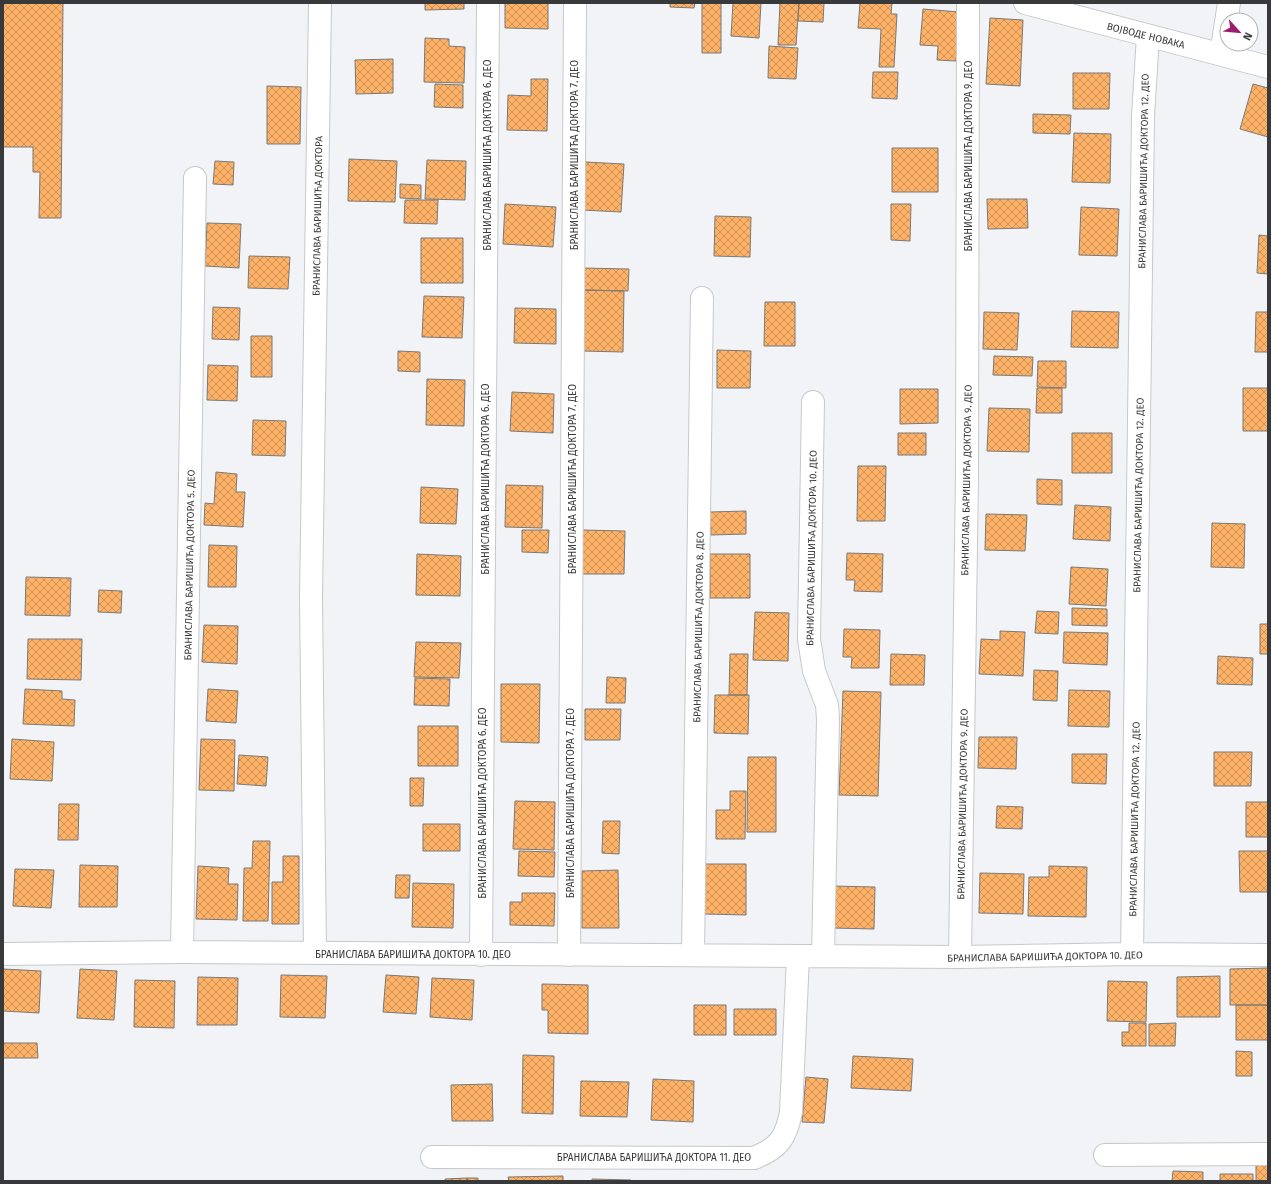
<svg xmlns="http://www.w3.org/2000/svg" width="1271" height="1184" font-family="'Fira Sans',sans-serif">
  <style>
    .building { fill: url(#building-cross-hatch); stroke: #7b7977 }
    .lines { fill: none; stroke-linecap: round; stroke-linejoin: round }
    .minor-casing { stroke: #c6c8ca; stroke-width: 24 }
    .minor { stroke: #fff; stroke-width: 22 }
    .labels { text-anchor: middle; stroke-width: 3; stroke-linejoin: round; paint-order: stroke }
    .street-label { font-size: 10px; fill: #38393a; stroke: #fff }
  </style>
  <defs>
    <pattern id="building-cross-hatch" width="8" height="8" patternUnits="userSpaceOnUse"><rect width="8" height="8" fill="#feb267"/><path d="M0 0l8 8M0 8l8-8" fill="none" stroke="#cf9256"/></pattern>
  </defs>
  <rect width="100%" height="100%" fill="#f1f3f6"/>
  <path class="building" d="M3 3H63L61 218H39L40 172H33V147H3Z
    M425 3H464V9L425 10Z
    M505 3H548V29L505 28Z
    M670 3H695L694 8 670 7Z
    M702 3H721V53H702Z
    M733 3H761L759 38 731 36Z
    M780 3H799L796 45H778Z
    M799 3H824L823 22 798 21Z
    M860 3H892L891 14H897L894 67H879L881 29 858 28Z
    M923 9 959 12 956 61 937 60 938 46 920 45Z
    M990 18 1023 20 1020 86 986 84Z
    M425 38 449 39V46L465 47 464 83 424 82Z
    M769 46 798 48 796 79 768 78Z
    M393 59V93L356 94 355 60Z
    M873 72H898L897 99 872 98Z
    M1073 73H1110L1109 109H1073Z
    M531 79H548L547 131 507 130 508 95 531 96Z
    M435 84 463 85V108L434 107Z
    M1253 84 1268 88V137L1240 129Z
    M267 86 301 87 300 144H267Z
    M1033 114 1071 115 1070 134 1033 133Z
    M1074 133 1111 134 1110 183 1072 182Z
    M892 148H938V192H892Z
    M349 159 397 161 395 202 348 201Z
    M427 160 466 161 465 200 425 199Z
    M215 161 234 162 233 185 213 184Z
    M585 162 624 164 621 212 582 210Z
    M400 184 421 185V199L400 198Z
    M987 199H1027L1028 228 988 229Z
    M405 200H438L437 224 404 223Z
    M505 204 556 207 553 247 503 244Z
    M891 204H911L910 241 891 240Z
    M1081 207 1119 209 1117 256 1079 255Z
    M715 216 751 217 750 257 714 256Z
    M207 223 241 224 239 268 205 266Z
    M1259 235 1268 236V274L1257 273Z
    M421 238H463V283H421Z
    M249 256 290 257 288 289 248 288Z
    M582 268 629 269 628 291 582 290Z
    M582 290 624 291 623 352 582 351Z
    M424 296 464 297 462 338 422 337Z
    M765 302H795V346H764Z
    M213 307 240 308 239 340 212 339Z
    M515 308 556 309V344L514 343Z
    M1072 311 1119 312 1118 348 1071 347Z
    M984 312 1019 313 1017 350 983 349Z
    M1256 312H1268V352H1255Z
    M251 336H272V377H251Z
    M717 350 751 351 750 388H717Z
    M398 351 420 352V372L398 371Z
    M994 356 1033 357 1032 376 993 375Z
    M1038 361H1066V388L1037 387Z
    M208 365 238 366 237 401 207 400Z
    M427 379 465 380 464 426 426 425Z
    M1037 388H1062V413H1036Z
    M1243 388H1268V431H1243Z
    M900 389H938V423L900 424Z
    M512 392 554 394 553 433 510 431Z
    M989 408 1030 409 1029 452 987 451Z
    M253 420 286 421 285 456 252 455Z
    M898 433H926V455H898Z
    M1072 433H1112V473H1072Z
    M858 466H886L885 521H857Z
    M216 472 237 474 236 492H245L243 527 204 525 205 503 214 504Z
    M1037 479 1062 480V505L1037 504Z
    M506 485 543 486 542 528 505 527Z
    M421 487 458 489 456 524 420 523Z
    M1075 505 1111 507 1110 541 1073 539Z
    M746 511V534L711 535 710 512Z
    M986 514 1027 515 1025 551 985 550Z
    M1212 523 1245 524 1244 568 1211 567Z
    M522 530H549L548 553 522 552Z
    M582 530 625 531 624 574H581Z
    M209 545 237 546 236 587H208Z
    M847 553 883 554 882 592 854 591 855 580H846Z
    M417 554 461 556 460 596 416 595Z
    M710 554H750V598H710Z
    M1071 567 1108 569 1106 606 1069 604Z
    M26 577 71 578 70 616 25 615Z
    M99 590 122 591 121 613 98 612Z
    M1072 608 1107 609V626L1072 625Z
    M1037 611 1059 612 1058 634 1035 633Z
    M755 612 789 613 788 661 753 660Z
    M1260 624H1268V654H1260Z
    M204 625 238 626 237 664 202 662Z
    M844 629 880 630 879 668H851L852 657H843Z
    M1000 631 1025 632 1023 676 979 674 981 639 1000 640Z
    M1064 632 1108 633 1107 665 1063 663Z
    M28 639H82L81 680 27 679Z
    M416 642 461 643 459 678 414 677Z
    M730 654H748L747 695H729Z
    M891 654 925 655 924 685H890Z
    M1218 656 1253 658 1252 685 1217 684Z
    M1034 670 1058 671 1057 701 1033 700Z
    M607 677 626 678 625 703H606Z
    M415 678 450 679 449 706 414 705Z
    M501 684H540L539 743 501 742Z
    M25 689 62 691V699L75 700 74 726 23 724Z
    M208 689 238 691 236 723 206 721Z
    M1069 690 1110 691 1109 727 1068 726Z
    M843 691 881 692 878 796 839 795Z
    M715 695H749L748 734 714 733Z
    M585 709H621L620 740H585Z
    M418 726H458V766H418Z
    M979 737H1017L1016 769 978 768Z
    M12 739 54 742 52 781 10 779Z
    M201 739 235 740 234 791 199 790Z
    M1214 752H1252L1251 786H1214Z
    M1072 754H1107L1106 784 1072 783Z
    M239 755 268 757 266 786 237 784Z
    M748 757H776V832H747Z
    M410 778H424L423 806H410Z
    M730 791H746L745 839H716V810H730Z
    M515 801 555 802 554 850 513 849Z
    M1246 802H1268V837H1246Z
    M59 804H79L78 840H58Z
    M997 806 1023 807 1022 829 996 828Z
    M603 821H620L619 854 602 853Z
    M423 824H460V851H423Z
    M253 841H270L268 921H243L244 868H252Z
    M519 851 555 852 554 877 518 876Z
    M1239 851H1268V892H1240Z
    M283 856H299V924H272V882H283Z
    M704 864H746V915L704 914Z
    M80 865 118 866 117 907H79Z
    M198 866 229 868 228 884H238L237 920 196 919Z
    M1049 866 1087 867 1086 917 1028 916 1029 877H1049Z
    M15 869 54 870 51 908 13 906Z
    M618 870 619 928H582V871Z
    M980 873 1024 874 1023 914 979 913Z
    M396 875H410L409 898H395Z
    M413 883 454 884 453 928 412 927Z
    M832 886 875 887 874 929 832 928Z
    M522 893H555L554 926 510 925V902H522Z
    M1268 968V1005H1230V969Z
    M3 969 41 971 39 1013 3 1011Z
    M80 969 117 971 114 1020 77 1018Z
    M281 975 327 976 325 1018 280 1017Z
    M386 975 419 977 416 1014 383 1012Z
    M1220 976V1017H1177V977Z
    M198 977 238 978 237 1025H197Z
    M432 978 474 980 472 1020 430 1017Z
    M135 980 175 981 174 1028 134 1027Z
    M1108 981 1147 982 1146 1022 1107 1021Z
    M542 984 588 985V1034L548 1033V1010H542Z
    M694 1005H726V1035H694Z
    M1236 1005H1268V1040H1236Z
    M734 1009H776V1035H734Z
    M1129 1023H1146V1046H1122V1032H1129Z
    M1176 1023 1175 1046H1149V1024Z
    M3 1043H37L38 1058H3Z
    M1236 1051 1252 1052V1076H1236Z
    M523 1055 554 1056 553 1114 522 1113Z
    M853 1056 913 1059 911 1091 851 1088Z
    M806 1077 828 1079 824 1123 802 1122Z
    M653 1079 694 1081 693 1122 651 1120Z
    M581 1081 629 1082 627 1117 580 1116Z
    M492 1084 493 1121H452L451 1085Z
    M1256 1165H1268V1181H1256Z
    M1173 1171 1203 1172V1181H1172Z
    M1220 1174H1253V1181H1220Z
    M563 1176V1181H509L508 1177Z
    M467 1178V1181H445V1179Z
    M467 1178H478V1181H467Z
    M592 1179 631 1180V1181H592Z"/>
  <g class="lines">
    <defs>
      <path id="minor" d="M1025 3 1268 67
        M1221 54 1229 3
        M813 402 809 639 814 671 827 705 828 719 823 956
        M182 952 195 178
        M315 953 311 598 320 3
        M3 954 182 952 960 957 1132 954 1268 955
        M1132 954 1143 116 1148 36
        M481 955 488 3
        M569 955 575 3
        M693 955 702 298
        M960 957 967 475 968 3
        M1105 1155 1268 1154
        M432 1157 754 1158C779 1148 786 1138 791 1112L798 957"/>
    </defs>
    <use href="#minor" class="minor-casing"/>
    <use href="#minor" class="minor"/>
  </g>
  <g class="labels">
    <g class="street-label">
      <text transform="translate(1146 35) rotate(14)" y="4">ВОЈВОДЕ НОВАКА</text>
      <text transform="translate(487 155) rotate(-90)" y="4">БРАНИСЛАВА БАРИШИЋА ДОКТОРА 6. ДЕО</text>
      <text transform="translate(574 155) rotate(-90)" y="4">БРАНИСЛАВА БАРИШИЋА ДОКТОРА 7. ДЕО</text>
      <text transform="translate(968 156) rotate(-90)" y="4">БРАНИСЛАВА БАРИШИЋА ДОКТОРА 9. ДЕО</text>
      <text transform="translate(1143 171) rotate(-89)" y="4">БРАНИСЛАВА БАРИШИЋА ДОКТОРА 12. ДЕО</text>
      <text transform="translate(317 216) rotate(-89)" y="4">БРАНИСЛАВА БАРИШИЋА ДОКТОРА</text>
      <text transform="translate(485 479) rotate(-90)" y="4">БРАНИСЛАВА БАРИШИЋА ДОКТОРА 6. ДЕО</text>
      <text transform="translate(572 479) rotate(-90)" y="4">БРАНИСЛАВА БАРИШИЋА ДОКТОРА 7. ДЕО</text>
      <text transform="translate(966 480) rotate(-89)" y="4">БРАНИСЛАВА БАРИШИЋА ДОКТОРА 9. ДЕО</text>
      <text transform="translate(1138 495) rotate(-89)" y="4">БРАНИСЛАВА БАРИШИЋА ДОКТОРА 12. ДЕО</text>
      <text transform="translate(811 548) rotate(-89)" y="4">БРАНИСЛАВА БАРИШИЋА ДОКТОРА 10. ДЕО</text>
      <text transform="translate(189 565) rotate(-89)" y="4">БРАНИСЛАВА БАРИШИЋА ДОКТОРА 5. ДЕО</text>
      <text transform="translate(698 627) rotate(-89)" y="4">БРАНИСЛАВА БАРИШИЋА ДОКТОРА 8. ДЕО</text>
      <text transform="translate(482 803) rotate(-90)" y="4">БРАНИСЛАВА БАРИШИЋА ДОКТОРА 6. ДЕО</text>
      <text transform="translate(570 803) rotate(-90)" y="4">БРАНИСЛАВА БАРИШИЋА ДОКТОРА 7. ДЕО</text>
      <text transform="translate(962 804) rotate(-89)" y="4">БРАНИСЛАВА БАРИШИЋА ДОКТОРА 9. ДЕО</text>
      <text transform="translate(1134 819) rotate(-89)" y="4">БРАНИСЛАВА БАРИШИЋА ДОКТОРА 12. ДЕО</text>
      <text x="413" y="958">БРАНИСЛАВА БАРИШИЋА ДОКТОРА 10. ДЕО</text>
      <text transform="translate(1045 956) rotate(-1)" y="4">БРАНИСЛАВА БАРИШИЋА ДОКТОРА 10. ДЕО</text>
      <text x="654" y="1161">БРАНИСЛАВА БАРИШИЋА ДОКТОРА 11. ДЕО</text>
    </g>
  </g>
  <rect width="1271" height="1184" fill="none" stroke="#38393a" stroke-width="8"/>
  <g transform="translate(1239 32) rotate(117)"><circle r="19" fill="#ffffff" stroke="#afb0b0"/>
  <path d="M0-3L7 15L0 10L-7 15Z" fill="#9e1d70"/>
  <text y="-6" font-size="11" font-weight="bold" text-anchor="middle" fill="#38393a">N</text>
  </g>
</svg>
